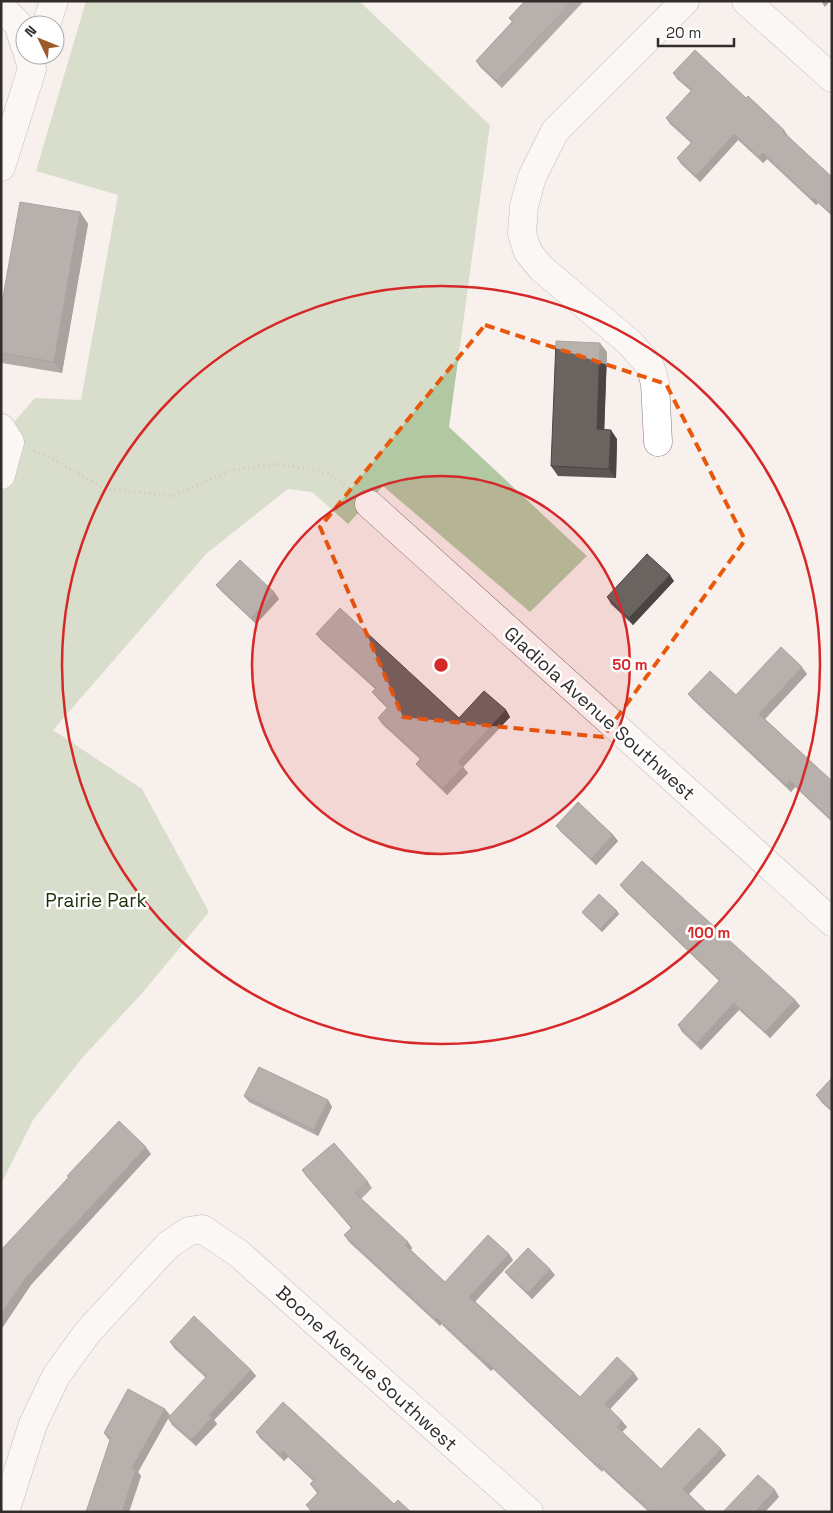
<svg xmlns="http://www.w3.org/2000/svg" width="833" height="1513" font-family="'Space Grotesk',sans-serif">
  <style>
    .green { fill: #b1c8a3 }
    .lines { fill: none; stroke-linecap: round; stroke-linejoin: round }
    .minor-casing { stroke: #7f7875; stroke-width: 29 }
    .path { stroke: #9b9593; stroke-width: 3; stroke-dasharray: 1 4; stroke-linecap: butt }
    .minor { stroke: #fff; stroke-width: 28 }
    .wall { fill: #5b5553 }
    .shaded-wall { fill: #4a4543 }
    .building { fill: #6a6360; stroke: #4a4543 }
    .marked { fill: none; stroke: #e8590c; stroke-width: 4; stroke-dasharray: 10 6; stroke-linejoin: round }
    .ring { fill: none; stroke: #d62828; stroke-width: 2.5 }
    .labels { text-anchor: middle; stroke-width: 5; stroke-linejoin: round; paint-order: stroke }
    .street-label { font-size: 19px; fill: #302d2b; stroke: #fff }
    .park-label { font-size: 19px; fill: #1c330a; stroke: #fff }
    .centre { fill: #d62828; stroke: #fff; stroke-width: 2.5 }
    .ring-label { font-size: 15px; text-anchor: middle; font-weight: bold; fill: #d62828; stroke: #fff; stroke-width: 5; stroke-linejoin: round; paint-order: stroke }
  </style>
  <rect width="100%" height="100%" fill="#f8f0ed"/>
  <path class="green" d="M86 1H359L490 125 449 427 587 556 530 612 383 486 348 524 312 492 288 489 207 553 53 730 142 789 209 912 144 991 83 1057 33 1120 1 1184V437L35 398 81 400 118 195 36 171Z"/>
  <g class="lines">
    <defs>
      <path id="minor" d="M746 1 832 78
        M1 7 18 24 25 46
        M46 25 54 1
        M1 167 32 69 28 55
        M1 428 10 442 1 475
        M658 442 655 383 650 366 630 343 541 268 528 252 522 234 524 206 532 177 555 131 685 1
        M369 504 832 922
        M5 1512 33 1424 56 1376 87 1333 168 1245 189 1231 202 1229 238 1253 529 1512"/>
    </defs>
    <use href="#minor" class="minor-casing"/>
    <path class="path" d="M34 451 49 457 106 489 174 496 232 470 277 464 329 473 349 489"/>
    <use href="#minor" class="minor"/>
  </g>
  <path class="wall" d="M525 1H584L502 88 480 67 476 61 512 22 509 18Z
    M673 73 746 98 788 136 832 177V216L818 203 816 205 767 159 763 163 738 140 700 182 681 164 677 158 691 143 670 124 666 118 691 91 677 79Z
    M80 212 88 224 62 373 2 363 1 308Z
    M607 352 604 430 617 439 616 478 558 476 551 466Z
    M674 581 633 625 611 604 607 597Z
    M216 585 279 599 256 624 221 591Z
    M316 634 459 718 506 710 510 717 463 767 468 773 447 795 421 770 416 764 420 759 382 724 378 718 387 708 377 698 372 692 375 689 321 640Z
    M807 674 765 719 832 781V822L795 787 791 792 693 700 688 694 736 695Z
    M556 826 613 835 618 841 596 865 561 832Z
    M620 885 795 1000 800 1006 770 1038 739 1010 701 1050 682 1032 678 1025 719 981 625 891Z
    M617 911 619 914 602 932 584 915 582 912Z
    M832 1078V1112L822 1103 816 1095Z
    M244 1096 328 1100 332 1107 318 1136 249 1102Z
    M302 1170 368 1182 372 1188 361 1199 408 1242 412 1248 411 1250 445 1282 513 1260 475 1301 580 1397 634 1373 638 1379 610 1409 627 1427 622 1432 661 1469 726 1455 689 1494 707 1512H649L603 1470 602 1472 493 1369 491 1371 441 1324 440 1326 349 1242 344 1235 351 1228 306 1176Z
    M505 1272 555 1275 532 1299 510 1278Z
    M170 1342 251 1370 256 1376 214 1420 217 1424 196 1446 172 1425 168 1418 206 1378 174 1348Z
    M170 1415 138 1472 141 1476 129 1512H86L110 1440 108 1439 104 1433Z
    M256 1432 394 1504 411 1512H311L306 1505 317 1493 310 1484 313 1481 288 1457 284 1461 260 1438Z"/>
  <path class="shaded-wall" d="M821 1H830L825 7Z
    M784 130 788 136 787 137 783 132Z
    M734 134 738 140 700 182 696 176Z
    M763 153 767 159 763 163 759 157Z
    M814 198 818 203 816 205 812 199Z
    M80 212 88 224 62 373 54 362Z
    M600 343 607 352 604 439 597 429Z
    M611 430 617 439 616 478 609 469Z
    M670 575 674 581 633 625 629 618Z
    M275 593 279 599 256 624 251 618Z
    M802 667 807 674 764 720 759 714Z
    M506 710 510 717 463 767 468 773 447 795 443 788 458 762Z
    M790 781 795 787 791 792 786 785Z
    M613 835 618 841 596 865 591 859Z
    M617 911 619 914 602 932 600 929Z
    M795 1000 800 1006 770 1038 765 1032Z
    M734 1003 739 1010 701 1050 697 1043Z
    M328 1100 332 1107 318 1136 314 1130Z
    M146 1147 151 1154 31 1285 1 1330V1314L26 1277Z
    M408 1242 412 1248 410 1251 405 1245Z
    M509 1254 513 1260 474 1303 469 1297Z
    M550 1269 555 1275 532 1299 528 1293Z
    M437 1318 441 1324 440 1326 435 1319Z
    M488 1363 493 1369 491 1371 487 1364Z
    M251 1370 256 1376 214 1420 217 1424 196 1446 191 1440 209 1415Z
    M634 1373 638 1379 609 1410 605 1404Z
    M165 1409 170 1415 138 1472 141 1476 129 1512H122L132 1468Z
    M622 1421 627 1427 621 1433 617 1427Z
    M721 1449 726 1455 688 1495 683 1489Z
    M283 1451 288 1457 284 1461 280 1454Z
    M775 1490 779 1497 765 1512H755Z"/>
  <path class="building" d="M525 1H573L497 81 476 61 513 21 509 18Z
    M695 50 746 98 748 96 784 130 783 132 832 177V214L814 198 812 199 763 153 759 157 734 134 696 176 677 158 692 142 666 118 692 90 673 73Z
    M20 202 80 212 54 362 1 353V308Z
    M556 341 600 343 597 429 611 430 609 469 551 466Z
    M647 554 670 575 629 618 607 597Z
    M240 560 275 593 251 618 216 585Z
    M340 608 459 718 484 691 506 710 458 762 463 767 443 788 416 764 421 758 378 718 388 707 372 692 376 688 316 634Z
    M781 647 802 667 759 714 832 781V820L790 781 786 785 688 694 710 671 736 695Z
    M578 802 613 835 591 859 556 826Z
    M642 861 795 1000 765 1032 734 1003 697 1043 678 1025 720 980 620 885Z
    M599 894 617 911 600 929 582 912Z
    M259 1067 328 1100 314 1130 244 1096Z
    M832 1078V1110L816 1095Z
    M119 1121 146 1147 26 1277 1 1314V1250L69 1177 67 1176Z
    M334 1143 368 1182 355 1193 408 1242 405 1245 445 1282 488 1235 509 1254 469 1297 580 1397 617 1357 634 1373 605 1404 622 1421 617 1427 661 1469 699 1428 721 1449 683 1489 707 1512H651L599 1464 597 1466 488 1363 487 1364 437 1318 435 1319 344 1235 352 1228 302 1170Z
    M528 1248 550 1269 528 1293 505 1272Z
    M194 1316 251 1370 209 1415 212 1418 191 1440 168 1418 207 1376 170 1342Z
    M128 1389 165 1409 132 1468 136 1469 122 1512H86L111 1437 104 1433Z
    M283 1402 394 1504 398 1500 411 1512H352L351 1511V1512H313L306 1505 319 1492 310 1484 314 1480 283 1451 280 1454 256 1432Z
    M758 1475 775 1490 755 1512H723Z"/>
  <path d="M0 0H833V1513H0ZM485 325 666 384 745 540 603 737 403 717 320 527Z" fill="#f8f0ed" fill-opacity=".55" fill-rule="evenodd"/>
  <path class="marked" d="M485 325 666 384 745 540 603 737 403 717 320 527Z"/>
  <circle cx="441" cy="665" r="189" fill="#d62828" fill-opacity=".12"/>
  <g class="ring">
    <circle cx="441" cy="665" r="189"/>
    <circle cx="441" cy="665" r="379"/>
  </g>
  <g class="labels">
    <g class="street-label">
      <text transform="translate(600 713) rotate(42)" y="7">Gladiola Avenue Southwest</text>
      <text transform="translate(367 1368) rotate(42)" y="7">Boone Avenue Southwest</text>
    </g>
    <g class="park-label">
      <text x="96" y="907">Prairie Park</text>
    </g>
  </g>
  <circle cx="441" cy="665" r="8" class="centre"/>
  <g class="ring-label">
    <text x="630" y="670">50 m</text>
    <text x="709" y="938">100 m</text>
  </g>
  <rect width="833" height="1513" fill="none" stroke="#302d2b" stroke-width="5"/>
  <g transform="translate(40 40) rotate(313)"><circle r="24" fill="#ffffff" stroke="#acabaa"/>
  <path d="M0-4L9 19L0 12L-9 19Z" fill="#9e5a2b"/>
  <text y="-8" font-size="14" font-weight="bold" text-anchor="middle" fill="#302d2b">N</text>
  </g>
  <path d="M658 38v8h76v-8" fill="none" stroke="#302d2b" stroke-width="2.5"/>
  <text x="666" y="38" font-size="15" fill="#302d2b" stroke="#ffffff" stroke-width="4" paint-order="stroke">20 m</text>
</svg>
